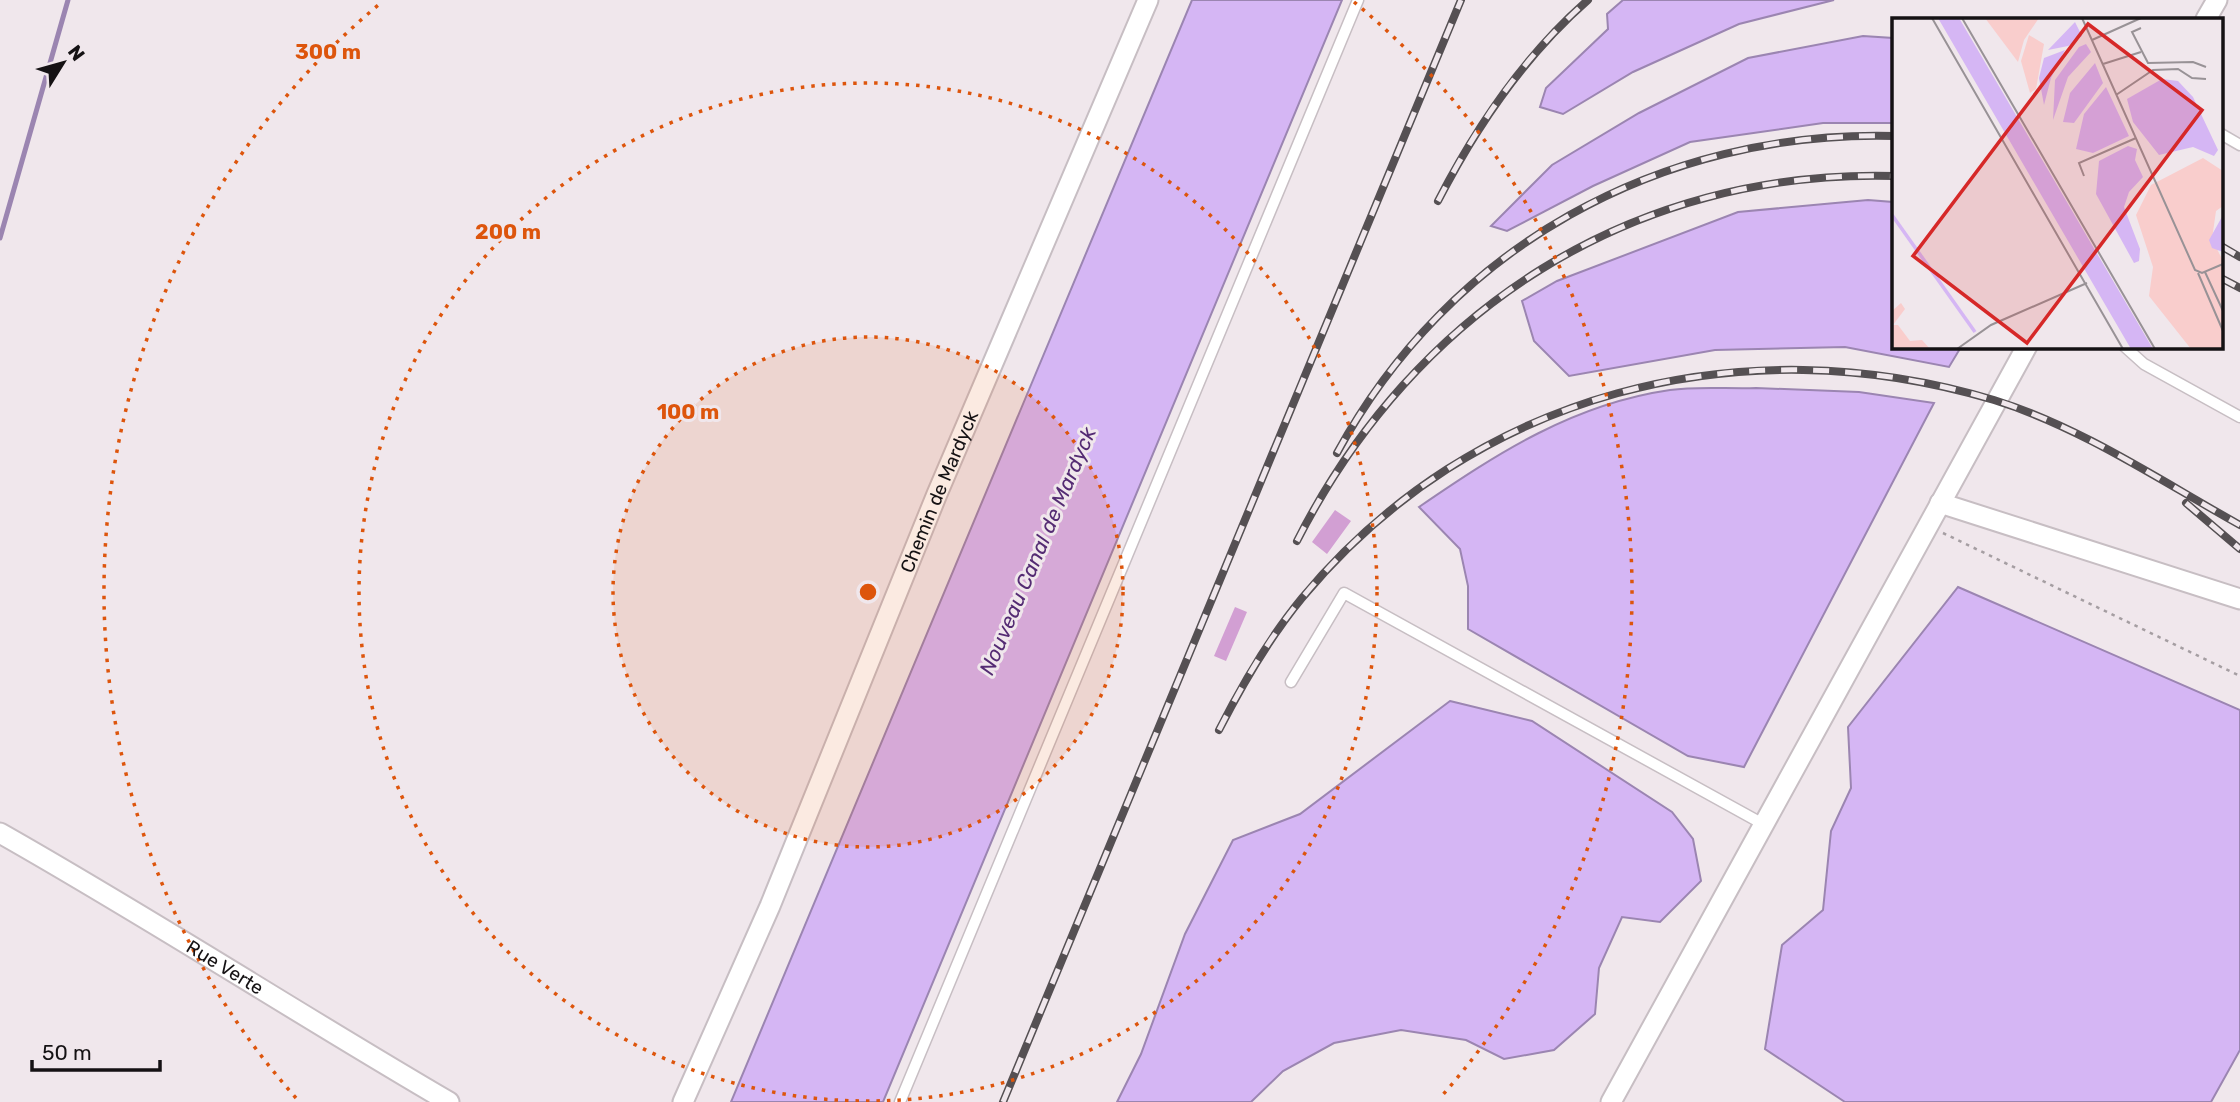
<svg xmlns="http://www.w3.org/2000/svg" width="2240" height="1102" font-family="Rubik,sans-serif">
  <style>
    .water { fill: #d5b6f4; stroke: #9b85b1; stroke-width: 2 }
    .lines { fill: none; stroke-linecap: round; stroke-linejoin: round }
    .stream { stroke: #9b85b1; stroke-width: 5 }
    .building { fill: #d29fd3 }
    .service-casing { stroke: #c7bec3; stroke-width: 13 }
    .minor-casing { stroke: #c7bec3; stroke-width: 23 }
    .path { stroke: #a59ea2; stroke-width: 2.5; stroke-dasharray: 3.5 5; stroke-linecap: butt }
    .service { stroke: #fff; stroke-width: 10 }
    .minor { stroke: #fff; stroke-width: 19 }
    .rail-casing { stroke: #555053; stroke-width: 8 }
    .rail { stroke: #f0e7ec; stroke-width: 5; stroke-dasharray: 16; stroke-linecap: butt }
    .ring { fill: none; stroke: #dd550c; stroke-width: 3.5; stroke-dasharray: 3.5 7 }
    .labels { text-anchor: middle; stroke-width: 6; stroke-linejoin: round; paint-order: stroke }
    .street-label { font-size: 19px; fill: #151214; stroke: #f0e7ec }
    .water-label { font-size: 21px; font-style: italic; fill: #542b73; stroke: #f0e7ec }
    .inset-river { fill: none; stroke: #d5b6f4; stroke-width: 3.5 }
    .inset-road { fill: none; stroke: #989296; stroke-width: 2 }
    .view { fill: #d62828; fill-opacity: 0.15; stroke: #d62828; stroke-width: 3.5 }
    .inset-edge { fill: none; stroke: #151214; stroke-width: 3.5 }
    .centre { fill: #dd550c; stroke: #f0e7ec; stroke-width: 3.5 }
    .ring-label { font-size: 21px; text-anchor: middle; font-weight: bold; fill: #dd550c; stroke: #f0e7ec; stroke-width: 6; stroke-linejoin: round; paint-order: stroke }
  </style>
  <rect width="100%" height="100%" fill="#f0e7ec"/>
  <path class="water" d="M1192 0H1342L883 1102H731Z
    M1623 0H1834L1739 24 1633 72 1563 114 1540 107 1546 88 1608 29 1607 14Z
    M1863 36 1893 38V123H1823L1690 142 1593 186 1507 231 1491 226 1552 165 1639 113 1748 58Z
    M1868 200 1893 202 1894 346 1961 347 1949 367 1845 347 1715 350 1569 376 1534 341 1522 301 1557 281 1738 212Z
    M1756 388 1859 392 1934 403 1744 767 1688 756 1468 629V586L1460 549 1419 507C1498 453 1573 404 1670 390 1697 386 1728 389 1756 388Z
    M1958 587 2240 710V1050L2211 1102H1845L1765 1049 1782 945 1823 910 1831 831 1851 788 1848 727Z
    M1450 701 1532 721 1672 812 1693 839 1701 881 1660 922 1622 917 1599 968 1595 1014 1554 1050 1504 1059 1466 1040 1401 1030 1334 1043 1283 1071 1251 1102H1117L1141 1054 1185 934 1233 840 1300 814Z"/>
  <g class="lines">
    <path class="stream" d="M0 238 68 0"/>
  </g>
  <path class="building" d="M1335 510 1351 521 1327 554 1312 542Z
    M1235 607 1247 612 1226 661 1214 656Z"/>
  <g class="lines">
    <defs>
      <path id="service" d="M2221 134 2240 145
        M2124 346 2144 364 2240 417
        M1291 682 1344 593 1763 824
        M900 1102 1358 0"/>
      <g id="minor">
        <path d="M2206 19 2217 0"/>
        <path d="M1940 503 2240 599"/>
        <path id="s1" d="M0 833C152 919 298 1014 449 1102"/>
        <path id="s2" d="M683 1102 770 906 937 494 1148 0"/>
        <path d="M1611 1102 2027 346"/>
      </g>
    </defs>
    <use href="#service" class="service-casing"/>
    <use href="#minor" class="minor-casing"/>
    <path class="path" d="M1943 533 2240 676"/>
    <use href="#service" class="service"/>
    <use href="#minor" class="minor"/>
    <defs>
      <path id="rail" d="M1438 201C1477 125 1524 56 1588 0
        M2221 246 2240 257
        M2221 278 2240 288
        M1337 453C1449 247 1660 130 1894 136
        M2186 503 2240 549
        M1297 541C1414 310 1632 169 1894 176
        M1219 730C1243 683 1269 638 1302 598 1473 392 1741 324 1994 400 2081 427 2161 481 2240 525
        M1003 1102 1461 0"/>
    </defs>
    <use href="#rail" class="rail-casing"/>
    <use href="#rail" class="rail"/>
  </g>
  <circle cx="868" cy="592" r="255" fill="#dd550c" fill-opacity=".12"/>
  <g class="ring">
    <circle cx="868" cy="592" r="255"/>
    <circle cx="868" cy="592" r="509"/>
    <path d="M296 1098A764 764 0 0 1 382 2M1354 2A764 764 0 0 1 1440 1098"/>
  </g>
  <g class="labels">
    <g class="street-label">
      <text dy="7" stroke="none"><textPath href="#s2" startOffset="662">Chemin de Mardyck</textPath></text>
      <text dy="7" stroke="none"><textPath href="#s1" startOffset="262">Rue Verte</textPath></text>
    </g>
    <g class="water-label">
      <text transform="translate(1038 551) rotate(-67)" y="7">Nouveau Canal de Mardyck</text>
    </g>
  </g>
  <g transform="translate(1892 18)">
    <rect width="331" height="331" fill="#f0e7ec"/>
    <path d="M93 0H147L132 22 126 44ZM137 17 152 26 144 71 138 75 129 43ZM311 140 331 153V188L324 193 320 221 331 243V331H299L257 278 261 249 244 197 259 167ZM9 285 13 291 1 307H6L18 323 30 322 38 331H0V293Z" fill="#f9cdcc"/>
    <path d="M46 0H67L261 331H239ZM183 4 190 18 176 28 156 32ZM194 26 199 34 176 59 161 102 163 62 187 29ZM173 32 159 60 152 87 147 60 152 40ZM203 45 211 65 182 105 171 104 178 75ZM270 61 286 63 301 79 326 132 322 138 301 129 267 137 241 104 235 81ZM214 69 237 118 201 135 184 131 192 96ZM236 128 245 131 243 142 251 159 237 174 232 189 248 231 247 243 242 245 204 176 207 143ZM331 197V234L320 230 317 222Z" fill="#d5b6f4"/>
    <path class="inset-river" d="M0 197 83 314"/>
    <path class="inset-road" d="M40 0 231 331M70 0 263 331M190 0 303 252 310 255 331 246M249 10 240 14 256 45 301 44 314 49M200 22 249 0M211 46 249 34M224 77 261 52 286 51 300 60 314 61M192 158 187 145 244 120M313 254 331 293M306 255 331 313M65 331 99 307 195 265"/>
    <path class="view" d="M196 6 310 92 135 325 21 238Z"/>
    <rect width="331" height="331" class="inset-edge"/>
  </g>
  <circle cx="868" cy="592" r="10" class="centre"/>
  <g class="ring-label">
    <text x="328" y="59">300 m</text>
    <text x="508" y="239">200 m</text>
    <text x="688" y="419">100 m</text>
  </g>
  <g transform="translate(63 63) rotate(53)" stroke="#f0e7ec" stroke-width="5" paint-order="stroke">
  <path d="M0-5L12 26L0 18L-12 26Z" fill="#151214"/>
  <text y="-10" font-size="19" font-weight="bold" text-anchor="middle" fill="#151214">N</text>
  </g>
  <path d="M32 1060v10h128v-10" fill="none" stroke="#151214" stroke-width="3.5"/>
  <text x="42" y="1060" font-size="21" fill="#151214" stroke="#f0e7ec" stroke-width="5" paint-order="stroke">50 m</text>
</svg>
